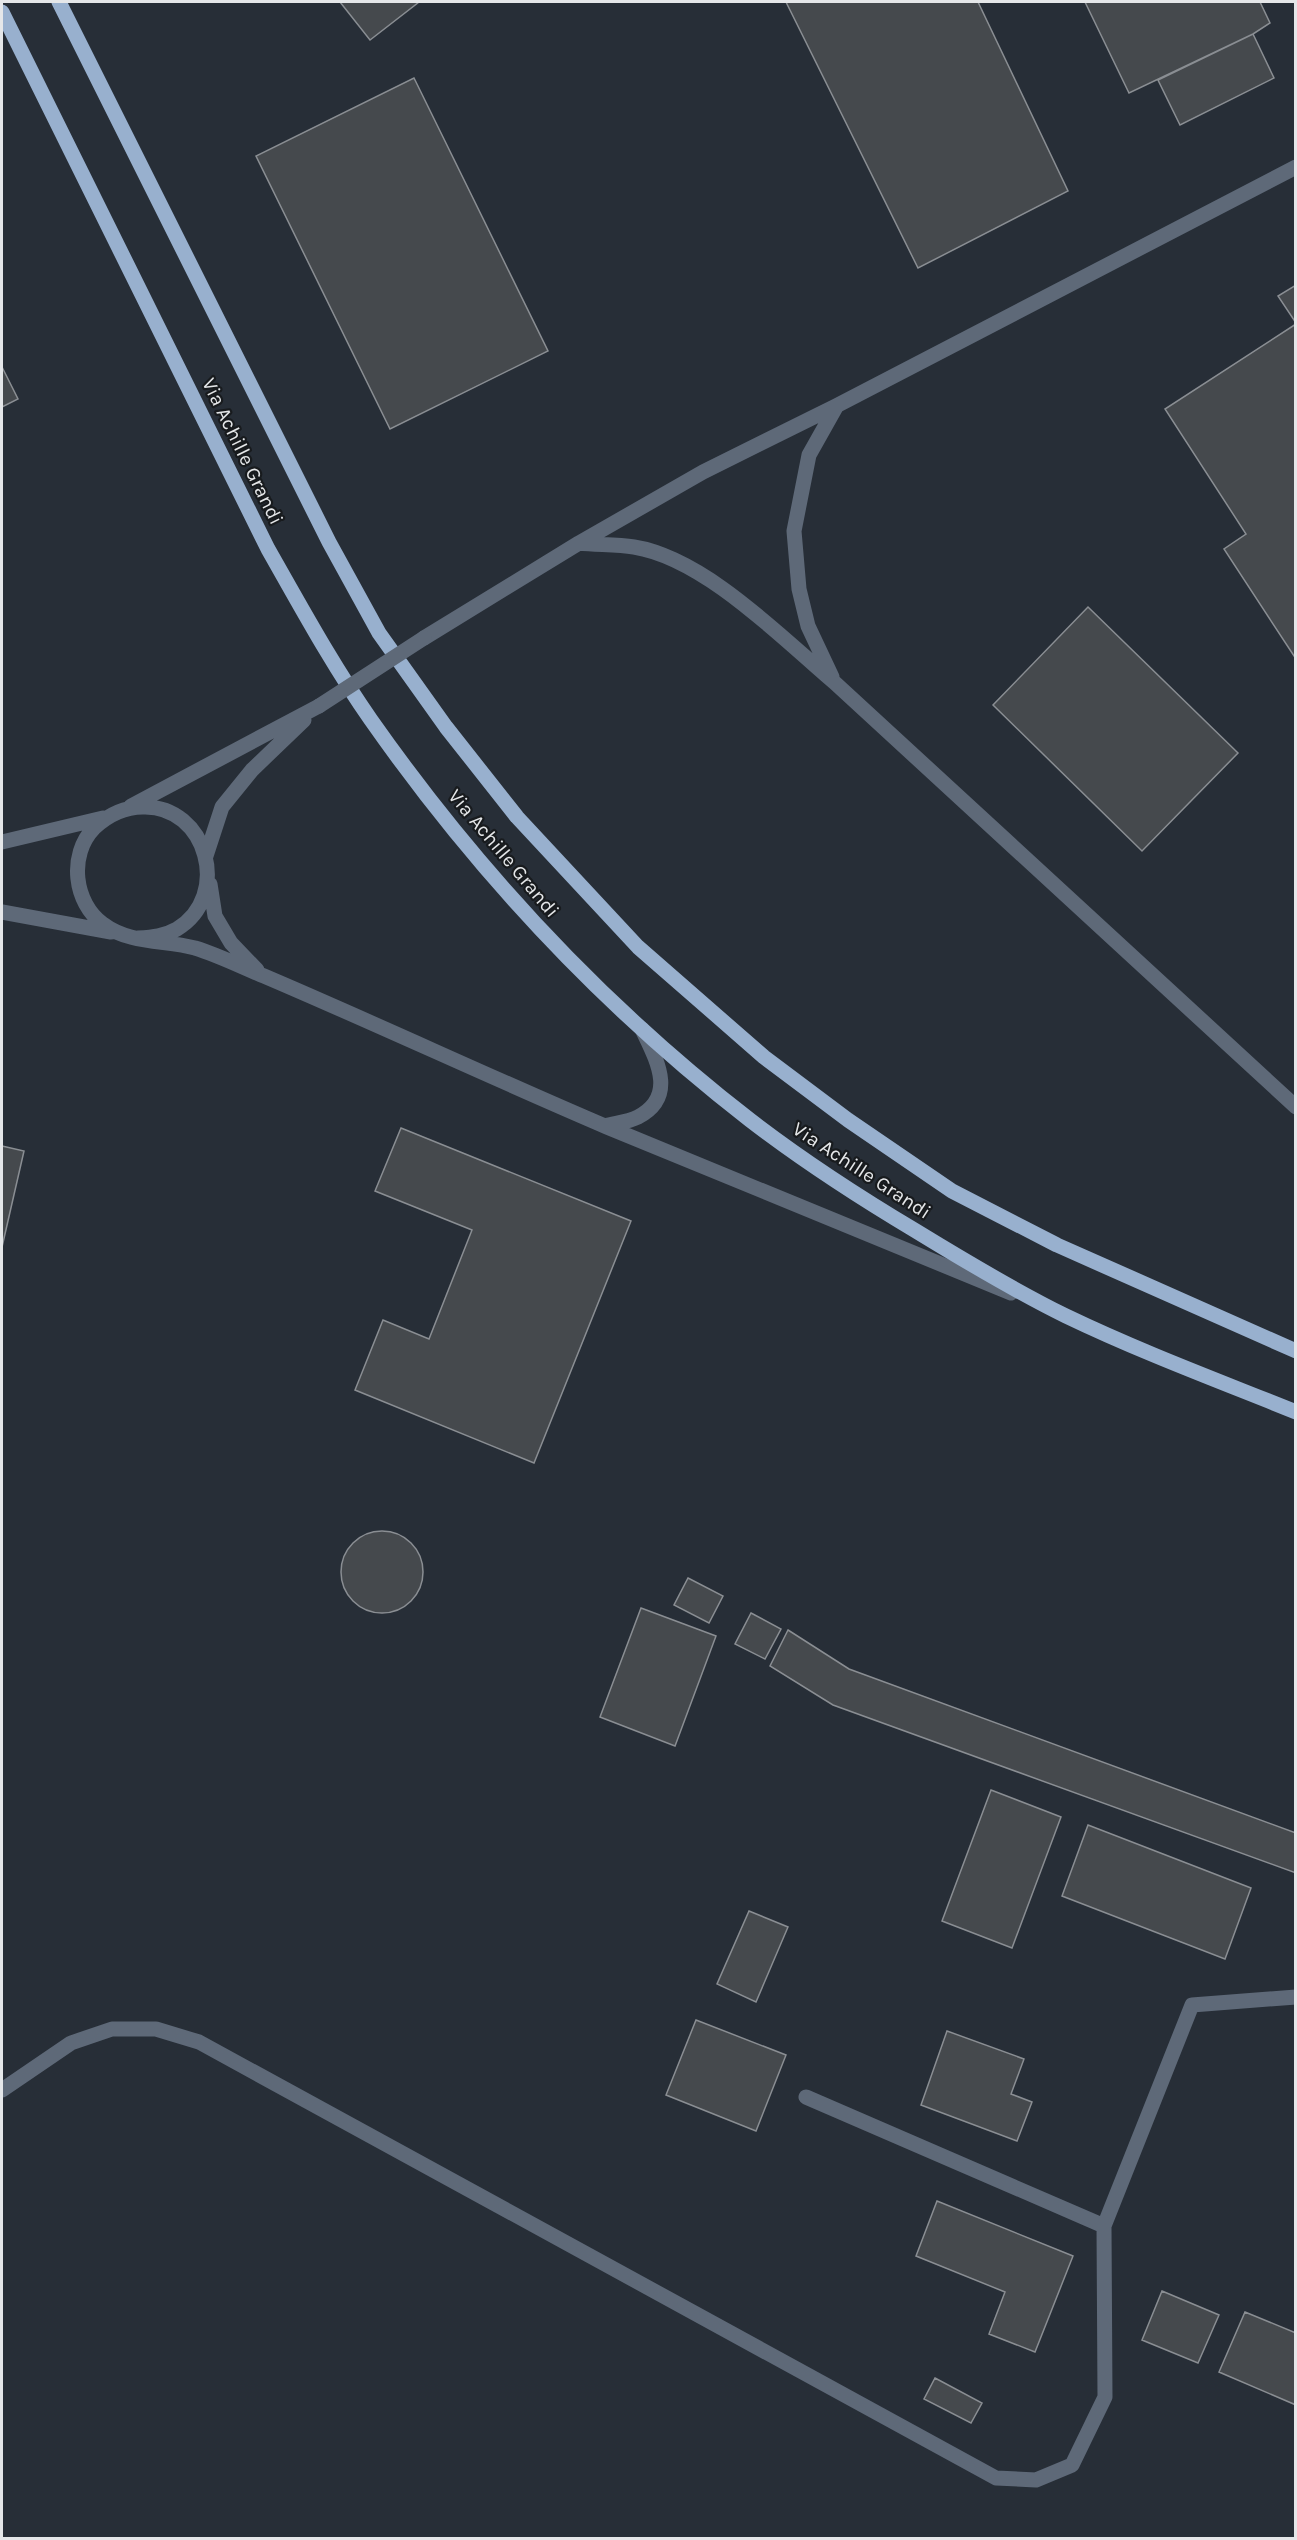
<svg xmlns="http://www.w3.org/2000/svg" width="1297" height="2540" font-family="Karla,sans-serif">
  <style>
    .built { fill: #272e37 }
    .building { fill: #45494d; stroke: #8a8e93; stroke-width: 1.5 }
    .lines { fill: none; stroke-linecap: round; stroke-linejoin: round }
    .minor { stroke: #5e6978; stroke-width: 15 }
    .major { stroke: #98b0ce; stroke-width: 15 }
    .minor-bridge { stroke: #5e6978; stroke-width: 15 }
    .labels { text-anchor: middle; stroke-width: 4.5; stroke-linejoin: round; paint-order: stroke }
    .street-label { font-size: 20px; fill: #e5e7e9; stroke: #181b1e }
  </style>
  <rect width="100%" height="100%" fill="#212428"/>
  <path class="built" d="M2 2H1295V2538H2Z"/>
  <path class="building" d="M340 2H419L370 40Z
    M786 2H978L1068 191 918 268Z
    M1085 2H1260L1270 23 1253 34 1129 93Z
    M1253 34 1274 78 1180 125 1158 80Z
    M414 78 548 351 390 429 256 156Z
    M1296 285V323L1278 296Z
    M1296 324V659L1224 549 1246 534 1165 409Z
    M2 367 18 399 2 407Z
    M1088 607 1238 753 1142 851 993 705Z
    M401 1128 631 1221 534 1463 355 1390 383 1320 429 1339 472 1230 375 1191Z
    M2 1146 24 1151 2 1247Z
    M341 1572a41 41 0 1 1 82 0a41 41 0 1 1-82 0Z
    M688 1578 723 1596 709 1623 674 1605Z
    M641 1608 716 1636 675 1746 600 1717Z
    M751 1613 781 1629 765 1659 735 1644Z
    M788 1630 849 1669 1296 1833V1873L833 1705 770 1666Z
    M991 1790 1061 1817 1012 1948 942 1921Z
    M1088 1825 1251 1888 1225 1959 1062 1896Z
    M749 1911 788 1927 756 2002 717 1984Z
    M696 2020 786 2055 756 2131 666 2095Z
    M947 2031 1024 2059 1011 2094 1032 2102 1017 2141 921 2105Z
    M937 2201 1073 2256 1035 2352 989 2334 1005 2292 916 2256Z
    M1162 2291 1219 2315 1198 2363 1142 2340Z
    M1245 2312 1296 2333V2405L1219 2372Z
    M935 2378 982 2403 971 2423 924 2399Z"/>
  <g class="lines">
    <path class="minor" d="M579 543C597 545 616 544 634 547 704 558 781 637 834 682L1296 1107
      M424 638 579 543 703 472 836 406 1296 167
      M832 677 808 626 799 589 794 531 809 455 836 407
      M131 806 319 706
      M2 842 103 818
      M206 856 222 807 252 770 304 720
      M210 884 215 916 231 943 257 970
      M2 912 111 932
      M138 938C152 937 165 936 177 929 232 896 207 805 143 807 124 807 108 815 94 828 68 855 74 903 103 924 129 944 165 940 195 948 218 955 242 967 264 976 379 1025 492 1078 607 1127 741 1183 876 1238 1011 1293
      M605 1126C616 1123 628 1122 638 1117 678 1096 656 1059 642 1029
      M2 2090 71 2043 112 2029H156L199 2042 996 2478 1036 2480 1072 2465 1105 2397 1104 2226
      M806 2097 1104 2226 1192 2005 1296 1997"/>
    <path class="major" d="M59 2 329 542 379 633 446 727 517 817 638 947 764 1057 848 1120 952 1191 1057 1245 1296 1351
      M2 12 268 549C301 607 333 666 371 720 477 871 604 1007 750 1120 802 1160 859 1197 916 1231 965 1261 1015 1291 1066 1316 1141 1352 1219 1381 1296 1412"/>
    <path class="minor-bridge" d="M319 706 424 638"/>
  </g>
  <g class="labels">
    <g class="street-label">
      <text transform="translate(243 451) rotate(64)" y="7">Via Achille Grandi</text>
      <text transform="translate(504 853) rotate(50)" y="7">Via Achille Grandi</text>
      <text transform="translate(862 1170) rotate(33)" y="7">Via Achille Grandi</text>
    </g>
  </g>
  <rect width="1297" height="2540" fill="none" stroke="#e5e7e9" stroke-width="6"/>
</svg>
